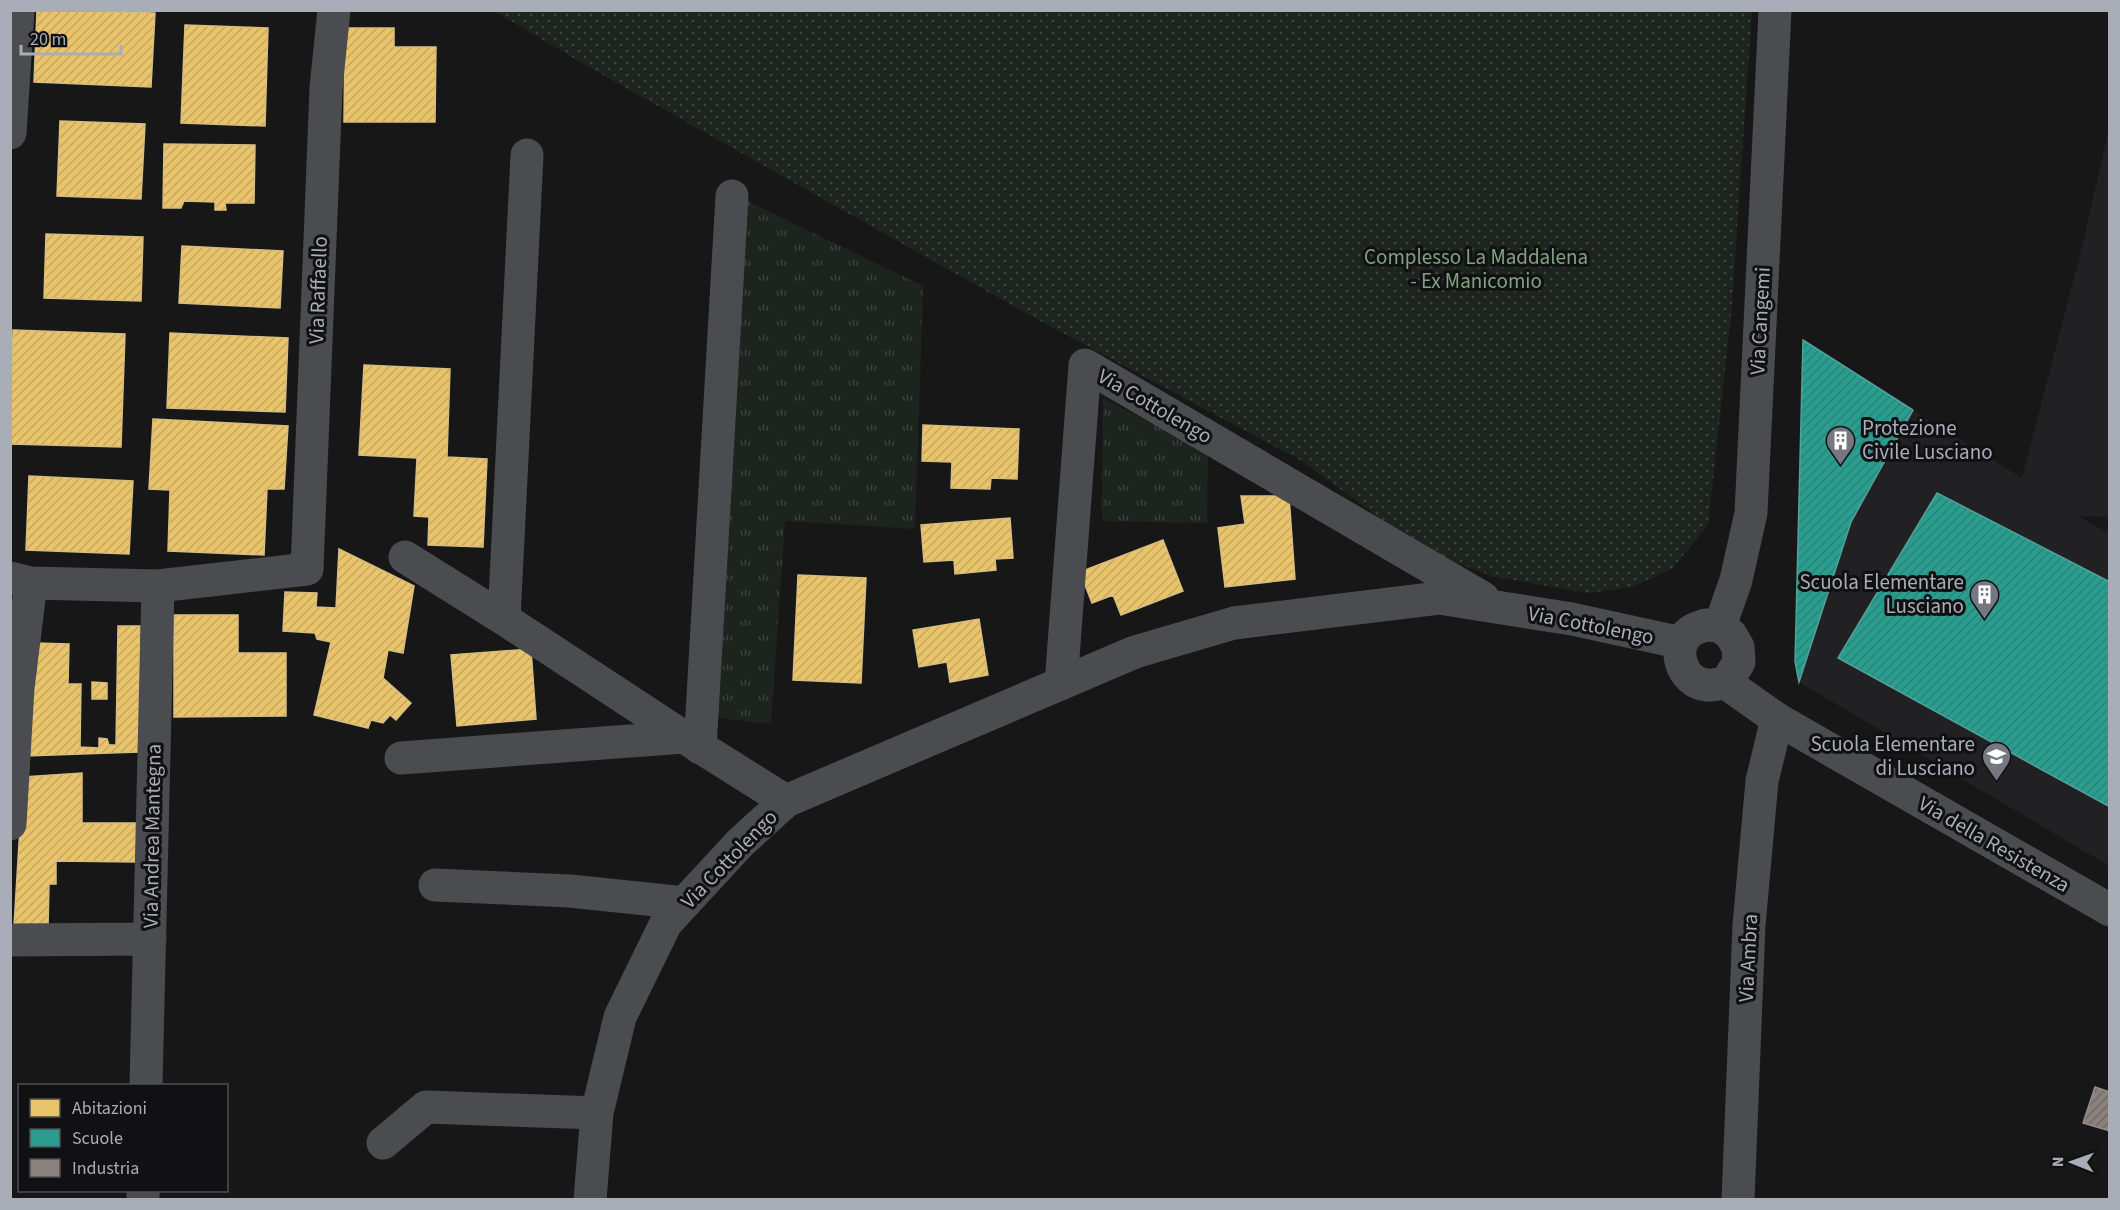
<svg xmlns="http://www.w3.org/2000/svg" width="2120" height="1210" font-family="'Source Sans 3',sans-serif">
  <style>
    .built { fill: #212123 }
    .grass { fill: url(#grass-tufts) }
    .park { fill: url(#park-dots) }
    .homes { fill: url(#homes-hatch); stroke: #d6bd81; stroke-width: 1.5 }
    .schools { fill: url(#schools-hatch); stroke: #50a29b; stroke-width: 1.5 }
    .industry { fill: url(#industry-hatch); stroke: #938e8e; stroke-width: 1.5 }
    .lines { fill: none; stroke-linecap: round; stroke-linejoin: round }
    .minor { stroke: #4b4c50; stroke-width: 33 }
    .tertiary { stroke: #4b4c50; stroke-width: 33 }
    .labels { text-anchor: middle; stroke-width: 6; stroke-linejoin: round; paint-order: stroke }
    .park-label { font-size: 21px; fill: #7fa381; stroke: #111113 }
    .street-label { font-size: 21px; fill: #a8adb8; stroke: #111113 }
    .poi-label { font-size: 21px; fill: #a8adb8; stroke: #111113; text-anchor: end }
  </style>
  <defs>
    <pattern id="grass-tufts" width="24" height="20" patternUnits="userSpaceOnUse" patternTransform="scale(1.5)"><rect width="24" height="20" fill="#1d241e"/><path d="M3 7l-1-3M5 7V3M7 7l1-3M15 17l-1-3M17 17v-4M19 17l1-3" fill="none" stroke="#3b413d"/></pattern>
    <pattern id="park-dots" width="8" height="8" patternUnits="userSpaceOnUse" patternTransform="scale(1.5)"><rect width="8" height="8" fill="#1d241e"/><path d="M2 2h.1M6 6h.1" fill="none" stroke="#3b413d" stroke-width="1.8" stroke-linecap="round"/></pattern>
    <pattern id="homes-hatch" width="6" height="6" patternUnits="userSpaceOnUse" patternTransform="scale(1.5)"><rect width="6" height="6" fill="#e9c46a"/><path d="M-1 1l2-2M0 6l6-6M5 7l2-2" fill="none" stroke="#c4a760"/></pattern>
    <pattern id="schools-hatch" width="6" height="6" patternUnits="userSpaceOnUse" patternTransform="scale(1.5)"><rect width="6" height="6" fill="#2a9d8f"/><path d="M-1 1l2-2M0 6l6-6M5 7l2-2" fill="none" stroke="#2c8379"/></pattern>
    <pattern id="industry-hatch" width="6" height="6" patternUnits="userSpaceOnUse" patternTransform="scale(1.5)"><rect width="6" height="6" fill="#8a817c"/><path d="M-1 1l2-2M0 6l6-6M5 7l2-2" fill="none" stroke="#706a67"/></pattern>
  </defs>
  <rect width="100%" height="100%" fill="#171717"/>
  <path class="built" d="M2109 128V517L2077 516 2109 533V866L1799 682 1851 522 1913 410 2022 478 2083 243Z"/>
  <path class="grass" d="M743 199 923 286 915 529 785 521 771 724 711 717Z
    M1103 398 1208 452 1207 523 1102 521Z"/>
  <path class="park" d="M494 11H1752L1731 316 1708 525 1672 569 1632 587 1589 593 1495 577 1454 562 1395 529 1302 461 1031 316 592 69Z"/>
  <path class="homes" d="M37 10 155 13 151 87 34 82Z
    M185 25 268 28 265 126 181 123Z
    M345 28H394V47H436L435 122H344Z
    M60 121 145 124 141 199 57 196Z
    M164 144 255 145 254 203H225L226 210H215V202L184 201 181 208H163Z
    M46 234 143 237 141 301 44 298Z
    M182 246 283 251 280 308 179 303Z
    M13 330 125 334 121 447 10 444Z
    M170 333 288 338 285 412 167 408Z
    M364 365 450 369 447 457 487 459 483 547 428 545 429 517 414 516 417 458 359 455Z
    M153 419 288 426 284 489H267L264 555 168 551 170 490 149 489Z
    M923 425 1019 429 1017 479 991 478 990 489 951 488 952 462 922 461Z
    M29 476 133 481 129 554 26 550Z
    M1241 496H1289L1295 579 1225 587 1218 528 1245 524Z
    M1010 518 1013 558 995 559 996 570 955 574 954 560 924 562 921 525Z
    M1163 540 1183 591 1121 615 1113 595 1092 603 1080 572Z
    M339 549 414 586 403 653 388 650 383 678 411 703 396 720 390 715 383 723 371 720 368 728 314 715 331 642 317 639 315 633 283 631 285 592 317 593 316 607 336 608Z
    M798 575 866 578 861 683 793 680Z
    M174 615H238V653H286V716L174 717Z
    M979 619 988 675 950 682 947 662 919 667 913 630Z
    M118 626H140L138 752 26 756 28 673 37 674V643L69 644 68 684H81L80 747 99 748V738L107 739 109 745H116Z
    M531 649 536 719 457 726 451 655Z
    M92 682 107 683V699H92Z
    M82 773V823H136V862L56 861V884H49L48 927 14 926 23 777Z"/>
  <path class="schools" d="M1803 340 1913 410 1851 522 1799 682 1795 662Z
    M1937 493 2110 582V807L1838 658Z"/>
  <path class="industry" d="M2095 1087 2110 1092V1131L2083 1123Z"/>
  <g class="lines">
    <path class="minor" d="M10 133 18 10
      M527 155 504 619 684 737 786 801
      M405 557 504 619
      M10 578 31 583 158 586 307 569 326 88 334 10
      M1705 625 1720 626 1731 635 1738 647 1739 662 1726 683C1720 683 1713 686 1707 685 1681 683 1670 646 1691 631 1695 628 1701 627 1705 625Z
      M1720 626 1736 580 1751 513 1775 10
      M1061 684 1085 365 1483 598
      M700 748 732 196
      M401 758 684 737
      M10 824 18 688 31 583
      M435 885 570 891 685 903
      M10 940 150 939
      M146 1086 158 586
      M383 1143 426 1107 597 1113
      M143 1200V1190
      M590 1200 597 1113 620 1017 666 923 740 843 786 801 1135 652 1234 623 1439 598 1572 619 1682 643
      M1738 1200 1749 925 1762 781 1777 719 2110 910"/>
    <path class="tertiary" d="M1726 683 1777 719"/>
  </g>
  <defs>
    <symbol id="building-pin" viewBox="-11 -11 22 30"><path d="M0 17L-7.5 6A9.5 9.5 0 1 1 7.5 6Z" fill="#757880" stroke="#111113"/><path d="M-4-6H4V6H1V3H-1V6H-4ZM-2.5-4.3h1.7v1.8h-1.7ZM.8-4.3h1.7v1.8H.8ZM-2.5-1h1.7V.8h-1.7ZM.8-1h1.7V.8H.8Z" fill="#fff"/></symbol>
    <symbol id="school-pin" viewBox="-11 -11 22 30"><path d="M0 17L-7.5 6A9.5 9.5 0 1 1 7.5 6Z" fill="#757880" stroke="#111113"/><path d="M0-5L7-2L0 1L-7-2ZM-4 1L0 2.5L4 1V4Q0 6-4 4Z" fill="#fff"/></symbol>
  </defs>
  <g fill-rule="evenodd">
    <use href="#building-pin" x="1824" y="424" width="33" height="45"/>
    <use href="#building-pin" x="1968" y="578" width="33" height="45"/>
    <use href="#school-pin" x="1980" y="740" width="33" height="45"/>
  </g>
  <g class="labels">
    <g class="park-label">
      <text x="1476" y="264">Complesso La Maddalena<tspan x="1476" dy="24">- Ex Manicomio</tspan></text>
    </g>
    <g class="street-label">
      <text transform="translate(318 290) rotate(-88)" y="7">Via Raffaello</text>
      <text transform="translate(1760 321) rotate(-87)" y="7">Via Cangemi</text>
      <text transform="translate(1155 406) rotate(30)" y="7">Via Cottolengo</text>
      <text transform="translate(1591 625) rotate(11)" y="7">Via Cottolengo</text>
      <text transform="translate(152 836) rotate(-89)" y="7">Via Andrea Mantegna</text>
      <text transform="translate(1994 844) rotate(30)" y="7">Via della Resistenza</text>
      <text transform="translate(729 859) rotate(-46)" y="7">Via Cottolengo</text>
      <text transform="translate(1748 958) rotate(-87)" y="7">Via Ambra</text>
    </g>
    <g class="poi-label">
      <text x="1862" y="435" text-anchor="start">Protezione<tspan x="1862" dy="24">Civile Lusciano</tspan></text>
      <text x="1964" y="589">Scuola Elementare<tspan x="1964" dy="24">Lusciano</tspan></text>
      <text x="1975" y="751">Scuola Elementare<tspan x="1975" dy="24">di Lusciano</tspan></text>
    </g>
  </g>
  <rect width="2120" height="1210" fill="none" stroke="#a8adb8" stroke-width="24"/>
  <rect x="18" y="1084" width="210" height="108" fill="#111113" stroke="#4d4f55" stroke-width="1.5"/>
  <rect x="30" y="1099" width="30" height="18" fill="#e9c46a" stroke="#4d4f55" stroke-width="1.5"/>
  <text x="72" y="1114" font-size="18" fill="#a8adb8">Abitazioni</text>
  <rect x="30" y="1129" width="30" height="18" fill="#2a9d8f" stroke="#4d4f55" stroke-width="1.5"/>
  <text x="72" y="1144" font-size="18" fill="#a8adb8">Scuole</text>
  <rect x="30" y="1159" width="30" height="18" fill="#8a817c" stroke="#4d4f55" stroke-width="1.5"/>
  <text x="72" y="1174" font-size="18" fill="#a8adb8">Industria</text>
  <g transform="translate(2072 1162) rotate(271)" stroke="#111113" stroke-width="4.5" paint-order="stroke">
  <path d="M0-4.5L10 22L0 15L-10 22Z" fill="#a8adb8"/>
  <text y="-9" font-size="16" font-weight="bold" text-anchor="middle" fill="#a8adb8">N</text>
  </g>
  <path d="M21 45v9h100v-9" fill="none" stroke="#a8adb8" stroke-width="3"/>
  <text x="30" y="45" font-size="18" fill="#a8adb8" stroke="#111113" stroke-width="4.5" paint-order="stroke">20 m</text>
</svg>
